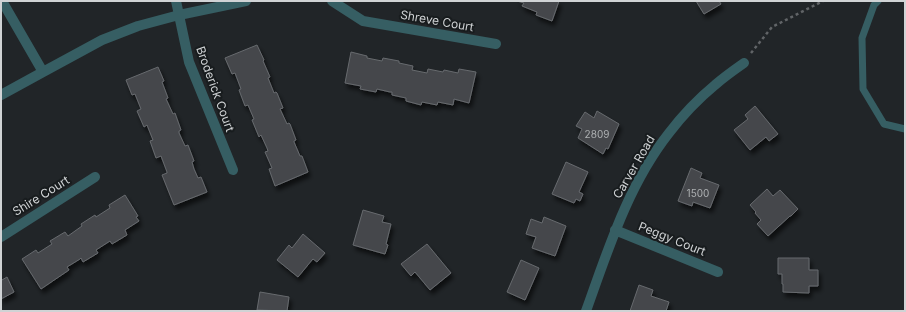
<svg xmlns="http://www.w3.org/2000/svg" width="906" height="312" font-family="Inter,sans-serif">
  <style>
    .building { fill: #44474b; stroke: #676a6e; filter: url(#shadow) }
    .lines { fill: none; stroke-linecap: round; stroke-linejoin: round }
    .path { stroke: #616467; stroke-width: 2.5; stroke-dasharray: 3 3; stroke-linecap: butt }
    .service { stroke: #365e63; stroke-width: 7 }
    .minor { stroke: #365e63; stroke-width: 10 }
    .labels { text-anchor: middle; stroke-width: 4; stroke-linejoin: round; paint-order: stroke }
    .number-label { font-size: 10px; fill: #adb0b2 }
    .street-label { font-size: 12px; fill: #d0d3d5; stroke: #181c1e }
  </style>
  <defs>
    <filter id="shadow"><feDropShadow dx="2.5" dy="4.5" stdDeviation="2" flood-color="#0009"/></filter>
  </defs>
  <rect width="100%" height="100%" fill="#212528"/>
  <path class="building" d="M517 1H559L552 21 536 15 537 12 522 6 524 3Z
    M696 1H719L721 4 704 14Z
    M257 45 264 60 263 61 270 77 268 78 274 93 276 92 277 93 283 108 280 109 287 124 289 123 290 124 296 140 294 141V142L300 156H302L308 172 275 186 269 169 272 168 265 152 268 151 267 148 261 135 259 137 252 120 254 119 248 105 245 106 239 90 241 89 235 73 232 74 225 58Z
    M351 52 367 56V58L382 61 383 58 399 61V63L413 66 412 70 427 73 428 69 443 72 444 70 458 73 459 69 476 72 469 103 454 99 453 105 438 102 437 105 422 102 421 105 406 101V98L392 95V92H390L377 89 376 92 360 89 361 86 345 83Z
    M158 67 164 81 162 82 168 98 166 99 167 101 173 114 175 113 181 130 179 131V133L185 146 188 145 194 161 192 162 194 169 198 178 201 177 207 192 174 205 162 175 167 173V172L161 156 156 158 150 141 153 140 147 125 144 127 137 111 141 109 135 94 132 95 126 80Z
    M755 106 778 134 769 141 766 137 750 150 734 130 748 119 745 115Z
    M597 111 619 124 608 149 606 148 603 154 578 138 582 129 576 126 585 112 594 118Z
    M566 162 588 172 579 192 583 194 580 201 576 199 574 203 552 194Z
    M691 168 702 173 700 178 719 185 710 208 693 202 692 206 678 201Z
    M767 189 773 196 780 190 798 209 791 216H790L768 236 757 224 761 220 755 213 756 212 750 205Z
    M125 195 138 216 136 217 139 221 125 230 127 235 112 244 110 241 96 250 98 253 83 262 81 258 80 259 67 267 69 270 41 289 22 259 36 250 38 253 52 244 50 241 65 232 68 236 82 226 81 224 95 215 96 217 110 208 109 205Z
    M363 210 384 216 382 222 391 224 386 244 388 245 385 254 353 245Z
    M544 217 566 226 555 256 532 248 536 237 526 234 531 219 542 223Z
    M303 234 325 253 317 262 313 259 312 260 298 277 277 260 289 245 292 248Z
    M427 244 451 273 430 290 415 272 411 276 401 264Z
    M778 258H809V270H818V286H809V293L783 292V284H782V274H778Z
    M521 260 539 268 525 300 507 292Z
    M1 277 2 280 7 277 14 292 1 299Z
    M639 285 653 290 651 296 669 302 666 311H630Z
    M260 292 289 297 287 311 257 310Z"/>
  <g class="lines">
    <path class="path" d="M751 53 772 27 823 1"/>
    <path class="service" d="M878 1 874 5 862 38 863 89 884 124 905 129"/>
    <path class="minor" d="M2 1 43 72
      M176 1 189 62 233 170
      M332 1 363 21 496 44
      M1 95 43 72 102 40 138 26 179 15 246 1
      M615 230 718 272
      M1 237 95 177
      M586 311C608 250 628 185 669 133 682 116 698 99 715 85 724 77 734 70 744 63"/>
  </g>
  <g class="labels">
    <g class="number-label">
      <text x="597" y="138">2809</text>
      <text x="698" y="197">1500</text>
    </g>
    <g class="street-label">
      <text transform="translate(437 21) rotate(10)" y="4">Shreve Court</text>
      <text transform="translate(215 89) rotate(70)" y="4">Broderick Court</text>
      <text transform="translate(634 167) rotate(-60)" y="4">Carver Road</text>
      <text transform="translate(41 196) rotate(-32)" y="4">Shire Court</text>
      <text transform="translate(672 239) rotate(22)" y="4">Peggy Court</text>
    </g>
  </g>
  <rect width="906" height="312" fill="none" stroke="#d0d3d5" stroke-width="4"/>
</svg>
